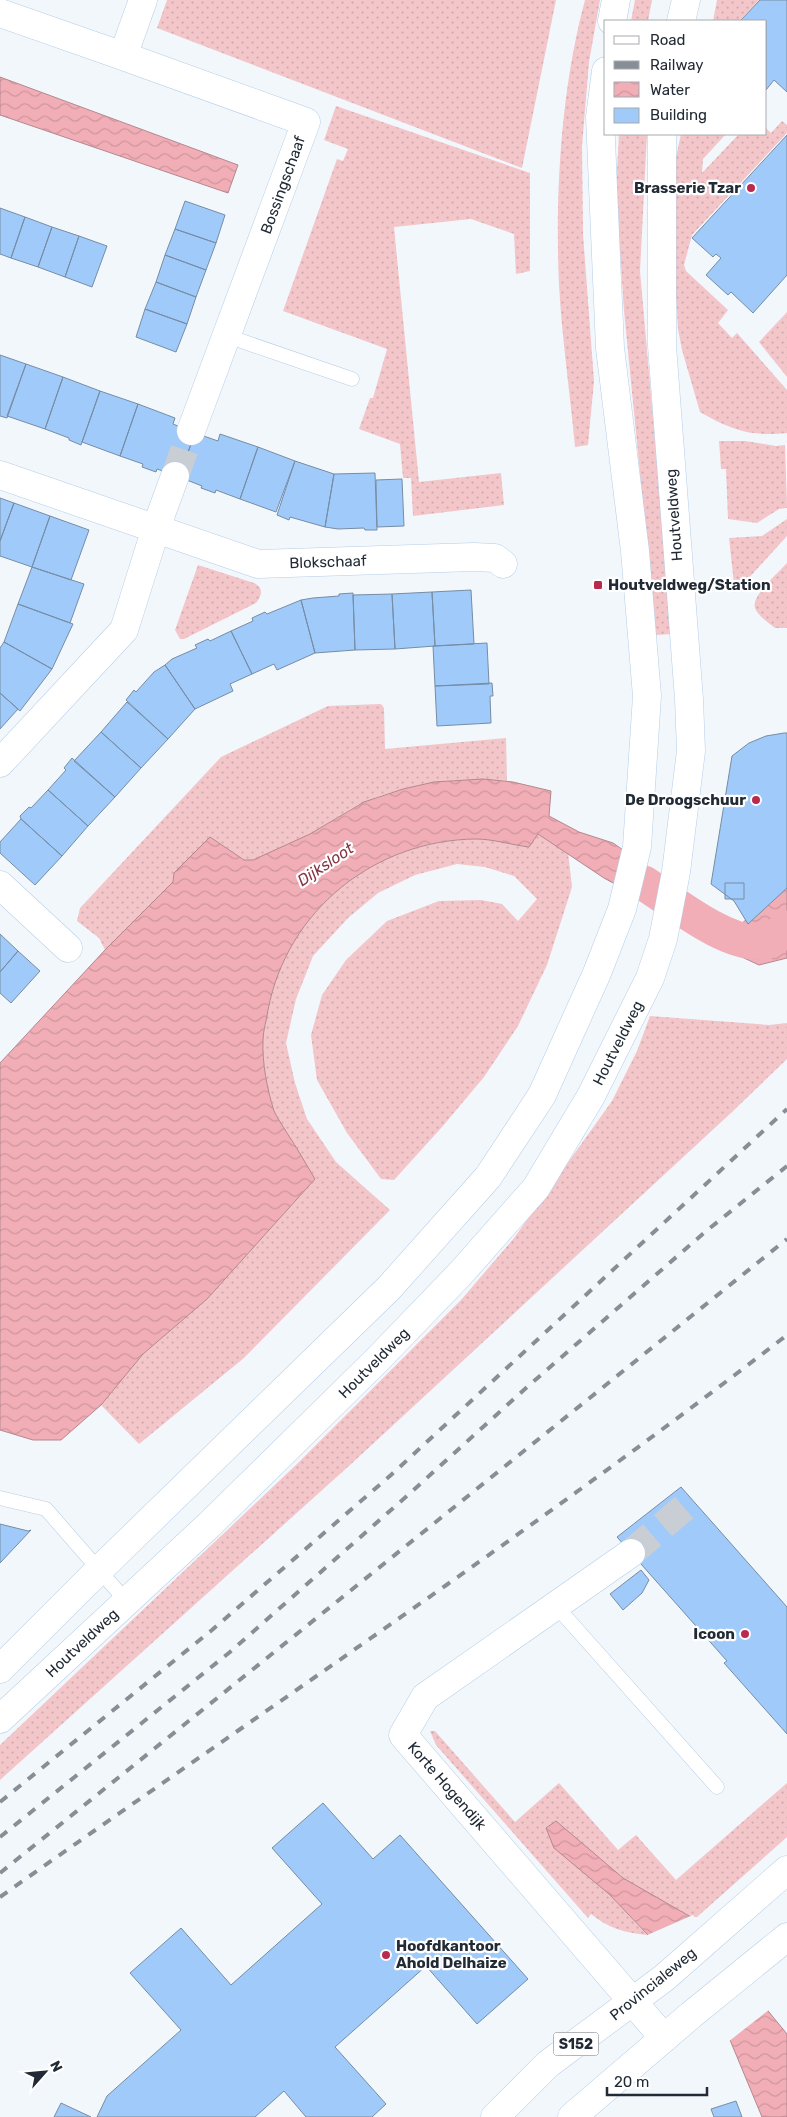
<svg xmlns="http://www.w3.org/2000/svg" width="787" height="2117" font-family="Rubik,sans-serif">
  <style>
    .grass { fill: url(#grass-dots) }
    .water { fill: url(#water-waves); stroke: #b4878f }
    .pier { fill: #f2f7fc }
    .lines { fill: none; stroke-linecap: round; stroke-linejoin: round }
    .canal { stroke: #f2aeb6; stroke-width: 35 }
    .building { fill: #9fcaf9; stroke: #768da5 }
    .street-tunnel { stroke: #c8ced4; stroke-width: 28; stroke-dasharray: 28 14; stroke-linecap: butt }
    .lane-casing { stroke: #b5cde8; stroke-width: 15 }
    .street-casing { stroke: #b5cde8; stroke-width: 29 }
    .secondary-casing { stroke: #b5cde8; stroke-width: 29 }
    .primary-casing { stroke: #b5cde8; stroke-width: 29 }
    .lane { stroke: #fff; stroke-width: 14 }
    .street { stroke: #fff; stroke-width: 28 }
    .secondary { stroke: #fff; stroke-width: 28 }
    .primary { stroke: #fff; stroke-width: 28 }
    .rail { stroke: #878e96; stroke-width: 4; stroke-dasharray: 9 9; stroke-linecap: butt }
    .poi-dot { fill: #ba2950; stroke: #fff; stroke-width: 2 }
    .labels { text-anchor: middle; stroke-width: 4.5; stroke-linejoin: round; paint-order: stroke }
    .shield { fill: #fff; stroke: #646b72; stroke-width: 1 }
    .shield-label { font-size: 14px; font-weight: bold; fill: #222b35 }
    .street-label { font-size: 15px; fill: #222b35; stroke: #fff }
    .poi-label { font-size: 15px; font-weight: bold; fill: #222b35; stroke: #fff; text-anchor: end }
    .water-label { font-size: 16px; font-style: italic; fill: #853544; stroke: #fff }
  </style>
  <defs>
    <pattern id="grass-dots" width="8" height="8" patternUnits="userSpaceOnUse" patternTransform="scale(1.25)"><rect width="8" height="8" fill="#f3c6ca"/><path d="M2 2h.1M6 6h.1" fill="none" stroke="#d0aaae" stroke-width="1.8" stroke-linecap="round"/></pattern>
    <pattern id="water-waves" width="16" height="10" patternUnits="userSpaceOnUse" patternTransform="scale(1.25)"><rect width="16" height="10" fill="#f2aeb6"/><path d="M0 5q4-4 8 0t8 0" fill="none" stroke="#cf969d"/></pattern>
  </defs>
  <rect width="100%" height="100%" fill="#f2f7fc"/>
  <path class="grass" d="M167 0H556L522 168 157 28Z
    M585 0H600L589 62 582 146 583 234 594 381 588 445 575 447C570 393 562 339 559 285 555 193 561 89 585 0Z
    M635 0H652L648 21H631Z
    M717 0H759L739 21H713Z
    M336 106 530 173V271L516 274 514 234 471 219 394 227 419 482 501 473 504 505 413 516 411 478H403L400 444 359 429 370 398H373L387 349 283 311 337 159 343 161 348 149 324 140Z
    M782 121 787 125V133L692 235 684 265 686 271 728 310 718 323 732 338 737 333 787 390V433C751 437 731 430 700 412L682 350 678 329 674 260 676 157 681 134H726L703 159 702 173 739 134H766V128L771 133Z
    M619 134H647L640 271 672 634 656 635 624 311 616 190Z
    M787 312V377L759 342Z
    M719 441H745L776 446 785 445 787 508 779 509 757 523 728 519 726 469H721Z
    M787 519V536L735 593 729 538 762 536Z
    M787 563V628H775C769 623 757 615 755 608 751 596 779 572 787 563Z
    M198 565 254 583C264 588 262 595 256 603L184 639H180L175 630Z
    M381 704 384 708 385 749 506 738 507 781C458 777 410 783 365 802 350 808 336 819 322 827 300 840 277 851 253 860H244L210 837 174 873 173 882 105 950 99 938 77 921 80 908 221 757 328 706Z
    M538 834 568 852 572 887 547 965 518 1026 484 1077 442 1127 394 1180 381 1179 347 1133 317 1080 311 1035 322 995 346 960 387 921 439 901 481 900 502 904 518 921 537 899 514 876 485 867 457 864 415 875 378 893 348 918 313 956 296 999 286 1043 295 1083 307 1119 336 1162 390 1210 244 1358 139 1444 101 1405 143 1354 207 1299 315 1179C306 1164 297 1149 287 1133 283 1126 277 1119 274 1111 267 1089 262 1062 263 1040 263 1030 267 1019 268 1010 287 909 375 841 476 839 493 838 512 845 528 847Z
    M650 1016 769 1025 787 1023V1059L732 1112 350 1465 0 1780V1745L297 1464 461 1300 514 1238 612 1101 637 1051Z
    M430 1731H435L515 1822 559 1783 618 1850 636 1835 676 1880 787 1783V1837L697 1917H691L623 1878 555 1821 551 1825 609 1894 647 1935C625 1933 608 1928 591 1914L588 1918 436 1745Z"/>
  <path class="water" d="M0 77 238 165 228 193 0 115Z
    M483 779 513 782 551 791 549 816 579 832 613 843 679 889 670 914 604 878 538 834 529 847C512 845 493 839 476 839 375 840 287 910 268 1010 267 1019 263 1030 263 1040 262 1062 267 1089 274 1111 277 1118 283 1126 287 1133 297 1148 306 1164 315 1179L207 1299 143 1354 101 1405 61 1440H33L0 1430V1063L105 950 173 882 174 873 210 837 244 860H253L310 834 364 802 403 789 434 782Z
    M787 881V958L759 965 714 944 715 941 688 923 699 906 735 930Z
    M556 1821 623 1878 691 1917 787 2034V2117H762L730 2040 647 1934 609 1894 554 1848 546 1828Z"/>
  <path class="pier" d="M693 1915 770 2009 728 2042 645 1936Z"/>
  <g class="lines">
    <path class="canal" d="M644 883C673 902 733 951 768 941 774 939 781 932 787 928"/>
  </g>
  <path class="building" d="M760 0H787V92L774 80 766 90V21H740Z
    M787 135V275L753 313 731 292 728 295 706 275 721 258 716 254 713 257 692 238Z
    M185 201 225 215 216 243 175 229Z
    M0 208 25 217 11 258 0 254Z
    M25 217 52 227 38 267 11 258Z
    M52 227 79 236 65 277 38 267Z
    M175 229 216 243 206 270 165 255Z
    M79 236 107 246 92 287 65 277Z
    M165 255 206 270 196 297 156 282Z
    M156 282 196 297 187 324 145 309Z
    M145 309 187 324 176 352 136 337Z
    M0 355 26 364 7 418 0 416Z
    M26 364 63 377 45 429 7 416Z
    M63 377 100 391 81 445 69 440V438L45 429Z
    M100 391 138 404 120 456 82 442Z
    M138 404 175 418 173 424 195 433 179 477 157 469 156 472 142 467 143 464 120 456Z
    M195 433 218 441 220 434 258 447 240 499 216 490 215 493 201 488 202 486 179 477Z
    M258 447 295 461 276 512 240 499Z
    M295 461 334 474 325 527 290 517 289 520 277 515Z
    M375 473 377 530H365L364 528 338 529 325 527 334 474Z
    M402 479 404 526 377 527 376 480Z
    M0 498 14 503 0 541Z
    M14 503 50 516 32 567 0 556V541Z
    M50 516 89 530 71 580 32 567Z
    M32 567 84 584 70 623 18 604Z
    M471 590 474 644 435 646 432 592Z
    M432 592 435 646 395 649 392 594Z
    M353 593 355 650 315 653 301 600 313 598 339 596V594Z
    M392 594 395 649 355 650 353 595Z
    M301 600 315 653 277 670 274 664 252 674 231 631 253 621 252 618 265 612 267 614Z
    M18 604 73 624 52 669 4 642Z
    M231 631 252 674 230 684 233 691 195 709 165 665 172 659 197 648 195 645 208 639 210 641Z
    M4 642 52 669 20 711 0 693V648Z
    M487 643 489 684 435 686 433 646Z
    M165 665 195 709 168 739 126 700 134 690 136 692 154 672Z
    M492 683 493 696H490L491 723 437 726 435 686Z
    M0 693 18 709 0 729Z
    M127 702 168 739 141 768 101 732Z
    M101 732 141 768 115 797 74 761Z
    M784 733H787V888L748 924 734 901 711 884 732 756 749 743 766 736Z
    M72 758 115 797 88 826 48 790 66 770 64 768Z
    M48 790 88 826 62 856 21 819 20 816 29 807 31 808Z
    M21 819 62 856 35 885 0 853V842Z
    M725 883H744V899H725Z
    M0 934 18 951 0 972Z
    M18 951 40 971 11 1003 0 993V972Z
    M681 1487 787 1607V1734L724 1663 727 1661 617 1537Z
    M0 1524 28 1531 31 1530 0 1563Z
    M641 1570 649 1580 642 1593 623 1610 610 1594Z
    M323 1803 373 1859 400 1835 528 1979 477 2024 426 1966 335 2047 386 2104 372 2117H306L284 2091 255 2117H97L107 2096 181 2030 130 1973 181 1928 231 1985 322 1904 272 1848Z
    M736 2101 742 2117H714L711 2109Z
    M61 2103 91 2117H54Z"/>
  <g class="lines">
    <path class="street-tunnel" d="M175 476 191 431
      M631 1553 693 1500"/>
    <defs>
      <path id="lane" d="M227 336 352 379
        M0 1498 46 1509 127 1602
        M556 1606 717 1787"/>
      <path id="street" d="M143 0 123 56 306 122 191 431
        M0 13 123 56
        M0 475 258 564 474 557 495 558 503 564
        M0 763 124 630 156 528 175 476
        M0 885 68 948
        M631 1553 425 1697 403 1735 664 2038"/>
      <path id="secondary" d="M612 21 616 0
        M681 21 686 0
        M0 1669 99 1570 389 1288 488 1177 542 1095 597 973 622 909 637 847 647 696 635 551 610 348 600 117 606 71
        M0 1719 209 1525 377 1360 460 1274 536 1188 591 1096 650 978 663 939 676 872 691 751 689 699 662 346V134"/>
      <path id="primary" d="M495 2117 548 2064 664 1978 787 1870
        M572 2117 691 2015 787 1937"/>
    </defs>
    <use href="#lane" class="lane-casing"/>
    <use href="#street" class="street-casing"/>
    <use href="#secondary" class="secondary-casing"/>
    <use href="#primary" class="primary-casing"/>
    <use href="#lane" class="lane"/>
    <use href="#street" class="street"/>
    <use href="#secondary" class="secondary"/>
    <use href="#primary" class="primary"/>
    <path class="rail" d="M0 1802 212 1630 391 1475 787 1109
      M0 1837 230 1652 408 1495 526 1388 705 1232 787 1166
      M0 1873 787 1239
      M0 1897C263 1711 532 1532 787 1335"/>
  </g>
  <g class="poi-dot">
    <circle cx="751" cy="188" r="5"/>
    <rect x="593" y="580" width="10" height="10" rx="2.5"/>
    <circle cx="756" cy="800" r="5"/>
    <circle cx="745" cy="1634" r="5"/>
    <circle cx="386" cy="1955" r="5"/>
  </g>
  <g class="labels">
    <rect class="shield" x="553.5" y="2032.5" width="45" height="23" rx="4"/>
    <g class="shield-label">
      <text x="576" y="2049">S152</text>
    </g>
    <g class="street-label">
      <text transform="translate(283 185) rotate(-70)" y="5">Bossingschaaf</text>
      <text transform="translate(674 515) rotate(-94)" y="5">Houtveldweg</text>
      <text transform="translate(328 562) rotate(-2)" y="5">Blokschaaf</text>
      <text transform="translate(618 1043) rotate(-63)" y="5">Houtveldweg</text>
      <text transform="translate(374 1363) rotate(-45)" y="5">Houtveldweg</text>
      <text transform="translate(82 1643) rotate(-43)" y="5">Houtveldweg</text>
      <text transform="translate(447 1786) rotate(49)" y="5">Korte Hogendijk</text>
      <text transform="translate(653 1984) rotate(-39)" y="5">Provincialeweg</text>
    </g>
    <g class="poi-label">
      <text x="741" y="193">Brasserie Tzar</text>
      <text x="608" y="590" text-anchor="start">Houtveldweg/Station</text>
      <text x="746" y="805">De Droogschuur</text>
      <text x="735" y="1639">Icoon</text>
      <text x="396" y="1951" text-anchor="start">Hoofdkantoor<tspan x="396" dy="17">Ahold Delhaize</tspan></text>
    </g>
    <g class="water-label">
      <text transform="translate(325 864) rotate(-34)" y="6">Dijksloot</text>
    </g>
  </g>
  <rect x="604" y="20" width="162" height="115" fill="#ffffff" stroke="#a7aaae"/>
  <rect x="614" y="36" width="25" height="8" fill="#ffffff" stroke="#a7aaae"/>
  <text x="650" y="45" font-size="15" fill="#222b35">Road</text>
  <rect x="614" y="61" width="25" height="8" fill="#878e96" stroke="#a7aaae"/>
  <text x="650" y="70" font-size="15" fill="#222b35">Railway</text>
  <rect x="614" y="82" width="25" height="15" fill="url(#water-waves)" stroke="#a7aaae"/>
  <text x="650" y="95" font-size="15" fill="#222b35">Water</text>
  <rect x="614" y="108" width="25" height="15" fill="#9fcaf9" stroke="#a7aaae"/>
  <text x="650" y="120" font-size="15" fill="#222b35">Building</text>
  <g transform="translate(45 2072) rotate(63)" stroke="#ffffff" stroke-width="4" paint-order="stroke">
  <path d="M0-4L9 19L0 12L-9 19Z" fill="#222b35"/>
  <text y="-8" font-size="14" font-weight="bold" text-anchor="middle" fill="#222b35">N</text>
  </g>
  <path d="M607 2087v8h100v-8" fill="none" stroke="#222b35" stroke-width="2.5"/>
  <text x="614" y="2087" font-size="15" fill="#222b35" stroke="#ffffff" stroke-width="4" paint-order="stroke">20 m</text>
</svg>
